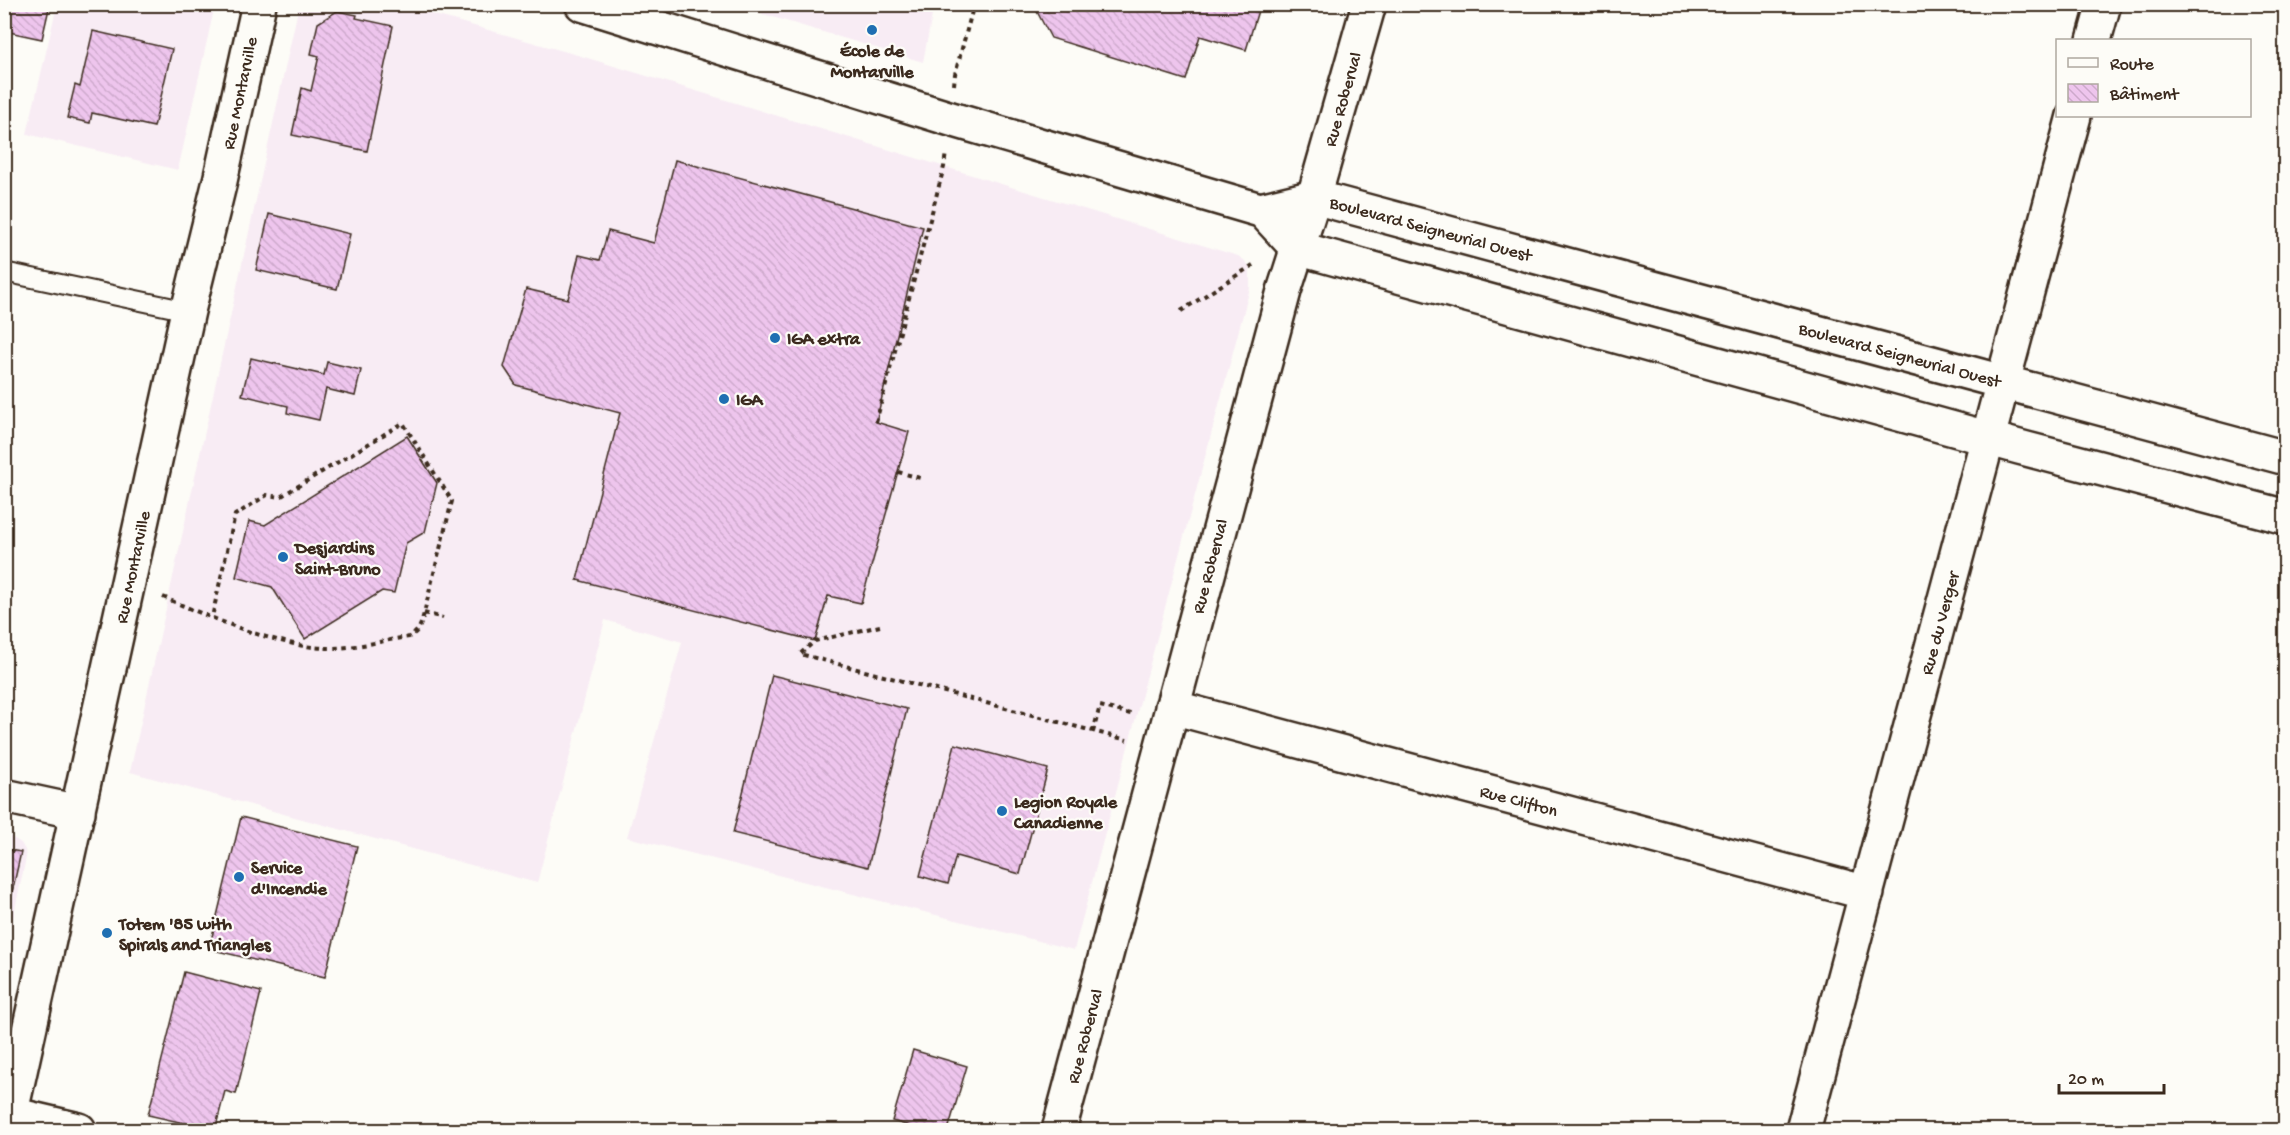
<svg xmlns="http://www.w3.org/2000/svg" width="2290" height="1135" font-family="'Gochi Hand',sans-serif">
  <style>
    .built { fill: #f8ecf4 }
    .building { fill: url(#building-back-hatch); stroke: #3b2a1e; stroke-width: 1.5 }
    .lines { fill: none; stroke-linecap: round; stroke-linejoin: round }
    .service-casing { stroke: #3b2a1e; stroke-width: 22 }
    .minor-casing { stroke: #3b2a1e; stroke-width: 38 }
    .tertiary-casing { stroke: #3b2a1e; stroke-width: 38 }
    .path { stroke: #3b2a1e; stroke-width: 4; stroke-dasharray: 4.5 4.5; stroke-linecap: butt }
    .service { stroke: #fdfcf7; stroke-width: 18 }
    .minor { stroke: #fdfcf7; stroke-width: 33 }
    .tertiary { stroke: #fdfcf7; stroke-width: 33 }
    .poi-dot { fill: #1f6fb2; stroke: #fdfcf7; stroke-width: 2 }
    .labels { text-anchor: middle; stroke-width: 4.5; stroke-linejoin: round; paint-order: stroke }
    .poi-label { font-size: 18px; font-weight: bold; fill: #3b2a1e; stroke: #fdfcf7; text-anchor: start }
    .street-label { font-size: 18px; fill: #3b2a1e; stroke: #fdfcf7 }
  </style>
  <defs>
    <pattern id="building-back-hatch" width="6" height="6" patternUnits="userSpaceOnUse" patternTransform="scale(1.5)"><rect width="6" height="6" fill="#eec5ed"/><path d="M-1 5l2 2M0 0l6 6M5-1l2 2" fill="none" stroke="#cda9cb"/></pattern>
  </defs>
  <rect width="100%" height="100%" fill="#fdfcf7"/>
  <filter id="ink" filterUnits="userSpaceOnUse"><feTurbulence type="fractalNoise" baseFrequency=".0167" numOctaves="2"/><feDisplacementMap in="SourceGraphic" scale="12" xChannelSelector="R" yChannelSelector="G"/><feConvolveMatrix kernelMatrix="1 2 1 2 8 2 1 2 1" color-interpolation-filters="sRGB"/></filter>
  <g filter="url(#ink)">
    <path class="built" d="M57 5H215L178 170 27 134Z
      M299 5H399L581 56 1238 256 1244 260 1250 268V288L1074 950 627 837 682 642 605 620 537 883 130 772Z
      M732 5H934L923 62Z
      M5 833 21 843 25 850 26 858 5 955Z"/>
    <path class="building" d="M4 4H50L42 39 4 31Z
      M1033 4H1260L1246 50 1200 36 1186 80 1051 38Z
      M337 11 357 15 356 18 393 26 367 151 292 135 302 88 311 91 319 56 311 54 318 23Z
      M93 31 172 49 154 127 92 113 90 123 67 118 75 85 80 87Z
      M675 160 923 227 876 422 909 432 861 603 828 596 815 641 577 580 620 413 516 385 504 367 526 289 568 299 579 255 600 260 608 231 654 243Z
      M269 214 350 234 337 289 256 270Z
      M251 358 324 375 327 362 361 370 355 396 326 389 319 420 287 413 288 406 242 395Z
      M407 436 437 483 425 532 406 543 394 593 382 591 305 639 272 587 236 577 249 521 265 525Z
      M772 675 907 709 868 867 733 833Z
      M955 744 1048 769 1020 874 956 856 948 884 920 876Z
      M241 817 357 846 325 977 209 949Z
      M4 849 21 852 10 902 4 901Z
      M184 972 261 992 236 1094 225 1091 215 1130 148 1115Z
      M913 1050 967 1066 948 1130H924L892 1121Z"/>
    <g class="lines">
      <defs>
        <path id="service" d="M4 272 188 311"/>
        <path id="minor" d="M2094 40 2104 4
          M1172 707 1867 893
          M4 796 78 812
          M11 1114 79 1130
          M1059 1130 1284 291 1314 197 1369 4
          M1803 1130 2074 116"/>
        <path id="tertiary" d="M582 4 951 119 1260 210 1314 197 2286 458
          M1262 210 1297 248 2019 447 2286 517
          M7 1130 188 311 220 181 259 4"/>
      </defs>
      <use href="#service" class="service-casing"/>
      <use href="#minor" class="minor-casing"/>
      <use href="#tertiary" class="tertiary-casing"/>
      <path class="path" d="M954 85 955 74 974 4
        M1181 311 1253 265
        M876 422 944 167 946 152
        M898 472 920 478
        M163 597C209 617 282 649 331 648 357 648 384 640 409 637 420 631 421 624 424 613L452 501 403 423 280 497 267 495 235 515 212 617
        M424 613 443 618
        M880 626 815 641 800 654 1127 740
        M1093 732 1100 706 1134 715"/>
      <use href="#service" class="service"/>
      <use href="#minor" class="minor"/>
      <use href="#tertiary" class="tertiary"/>
    </g>
  </g>
  <g class="poi-dot">
    <circle cx="872" cy="30" r="6"/>
    <circle cx="775" cy="338" r="6"/>
    <circle cx="724" cy="399" r="6"/>
    <circle cx="283" cy="557" r="6"/>
    <circle cx="1002" cy="811" r="6"/>
    <circle cx="239" cy="877" r="6"/>
    <circle cx="107" cy="933" r="6"/>
  </g>
  <g class="labels">
    <g class="poi-label">
      <text x="872" y="56" text-anchor="middle">École de<tspan x="872" dy="21">Montarville</tspan></text>
      <text x="787" y="344">IGA extra</text>
      <text x="736" y="405">IGA</text>
      <text x="295" y="553">Desjardins<tspan x="295" dy="21">Saint-Bruno</tspan></text>
      <text x="1014" y="807">Legion Royale<tspan x="1014" dy="21">Canadienne</tspan></text>
      <text x="251" y="873">Service<tspan x="251" dy="21">d'Incendie</tspan></text>
      <text x="119" y="929">Totem '85 with<tspan x="119" dy="21">Spirals and Triangles</tspan></text>
    </g>
    <g class="street-label">
      <text transform="translate(239 93) rotate(-78)" y="6">Rue Montarville</text>
      <text transform="translate(1342 99) rotate(-74)" y="6">Rue Roberval</text>
      <text transform="translate(1431 228) rotate(15)" y="6">Boulevard Seigneurial Ouest</text>
      <text transform="translate(1900 354) rotate(15)" y="6">Boulevard Seigneurial Ouest</text>
      <text transform="translate(1209 566) rotate(-75)" y="6">Rue Roberval</text>
      <text transform="translate(132 567) rotate(-78)" y="6">Rue Montarville</text>
      <text transform="translate(1939 623) rotate(-75)" y="6">Rue du Verger</text>
      <text transform="translate(1519 800) rotate(15)" y="6">Rue Clifton</text>
      <text transform="translate(1084 1036) rotate(-75)" y="6">Rue Roberval</text>
    </g>
  </g>
  <rect width="2290" height="1135" fill="none" stroke="#fdfcf7" stroke-width="24"/>
  <rect x="12" y="12" width="2266" height="1111" fill="none" stroke="#3b2a1e" stroke-width="2" filter="url(#ink)"/>
  <rect x="2056" y="39" width="195" height="78" fill="#fdfcf7" stroke="#afa8a0" stroke-width="1.5"/>
  <rect x="2068" y="58" width="30" height="9" fill="#fdfcf7" stroke="#afa8a0" stroke-width="1.5"/>
  <text x="2110" y="69" font-size="18" fill="#3b2a1e">Route</text>
  <rect x="2068" y="84" width="30" height="18" fill="url(#building-back-hatch)" stroke="#afa8a0" stroke-width="1.5"/>
  <text x="2110" y="99" font-size="18" fill="#3b2a1e">Bâtiment</text>
  <path d="M2059 1084v9h105v-9" fill="none" stroke="#3b2a1e" stroke-width="3"/>
  <text x="2068" y="1084" font-size="18" fill="#3b2a1e" stroke="#fdfcf7" stroke-width="4.5" paint-order="stroke">20 m</text>
</svg>
